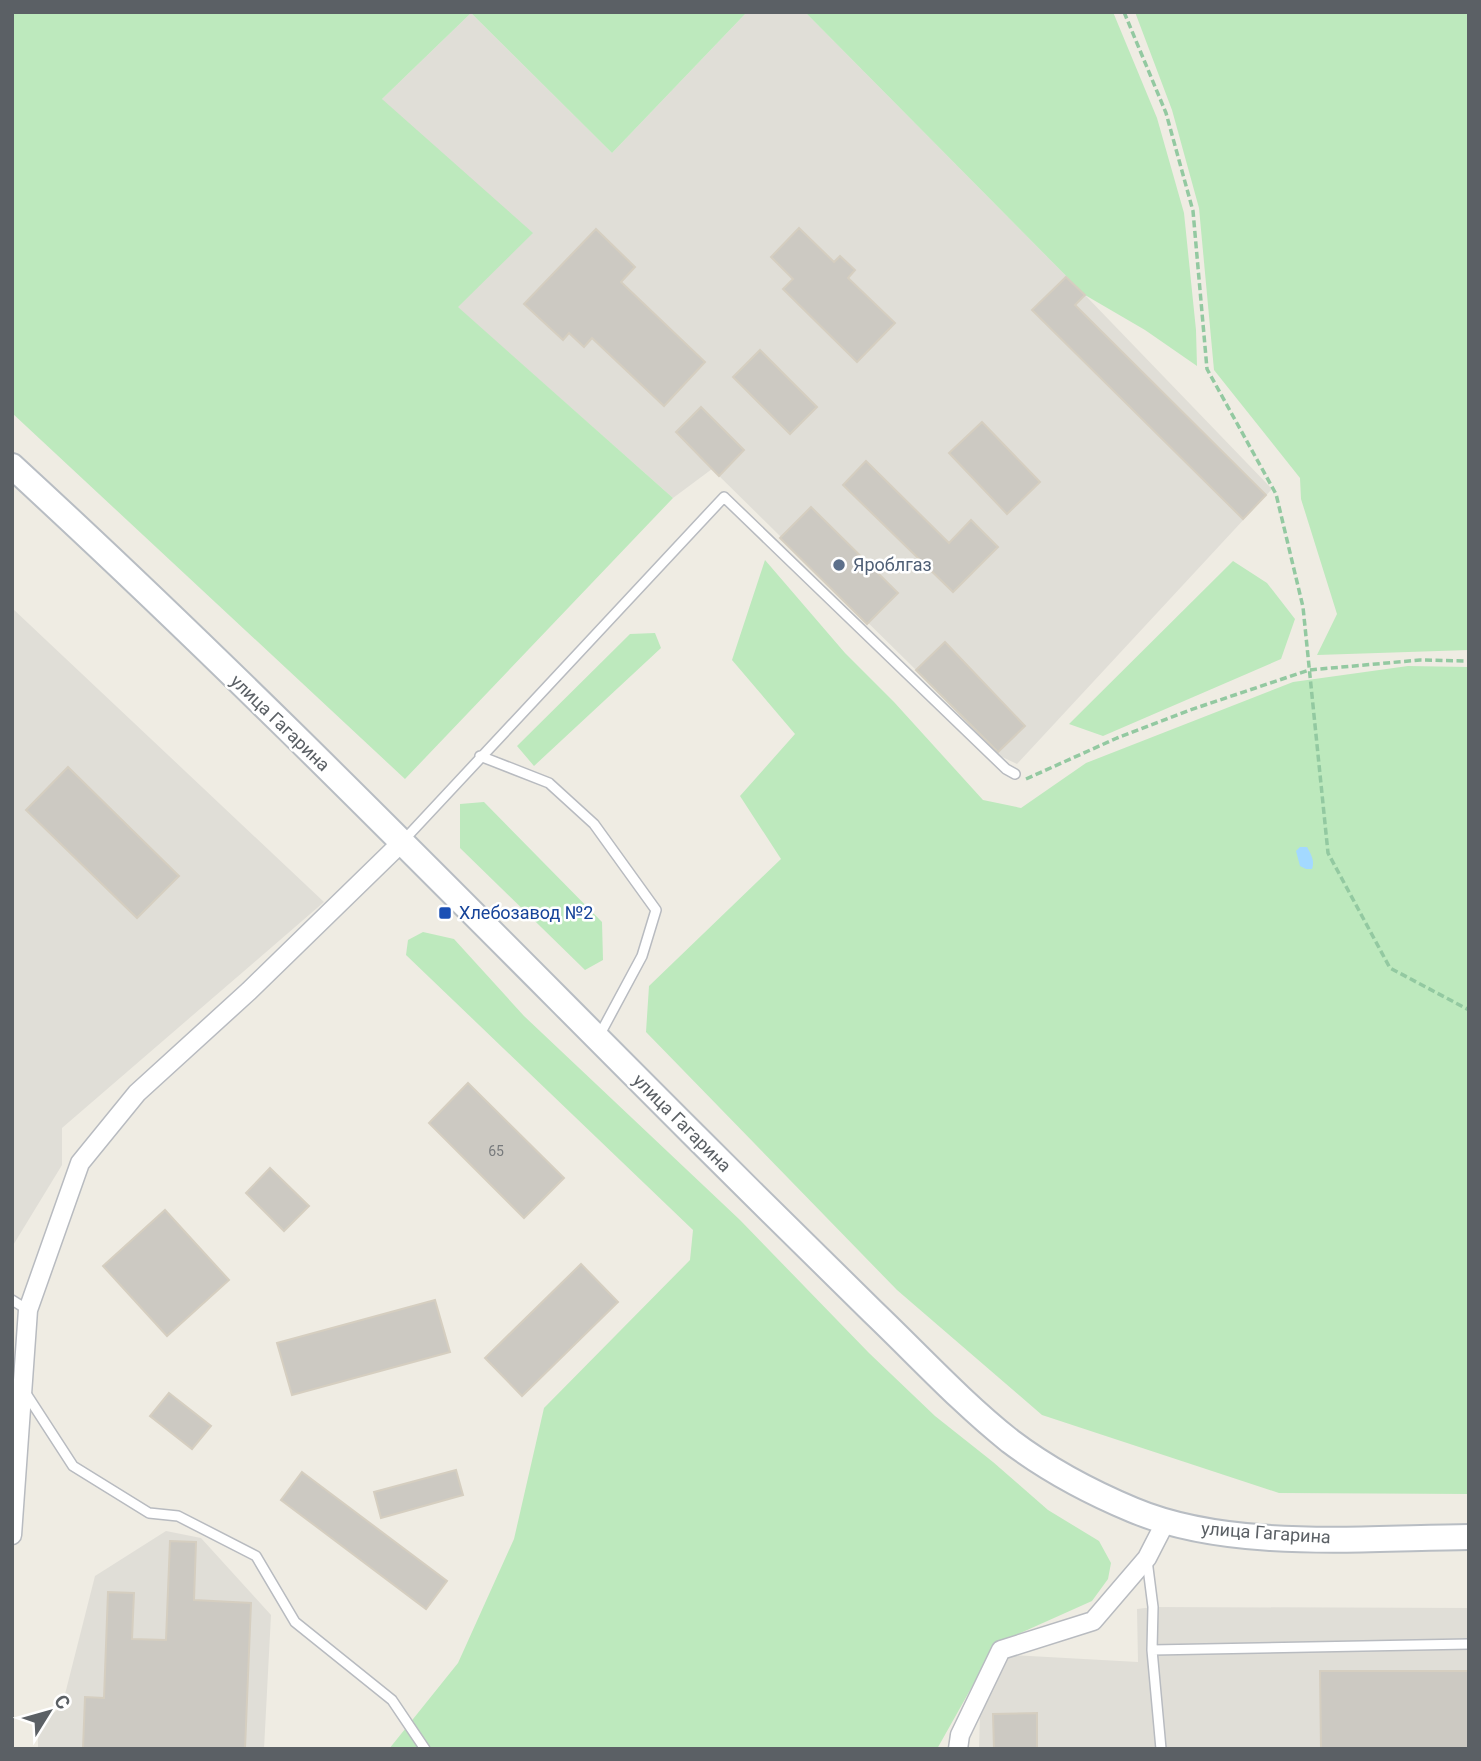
<svg xmlns="http://www.w3.org/2000/svg" width="1481" height="1761" font-family="Roboto,sans-serif">
  <style>
    .industrial { fill: #e0ded7 }
    .green { fill: #bde9bd }
    .water { fill: #a3d9ff }
    .building { fill: #ccc9c2; stroke: #d5cec0; stroke-width: 2 }
    .lines { fill: none; stroke-linecap: round; stroke-linejoin: round }
    .service-casing { stroke: #b8bbc0; stroke-width: 12 }
    .minor-casing { stroke: #b8bbc0; stroke-width: 21 }
    .secondary-casing { stroke: #b8bdc3; stroke-width: 28 }
    .path { stroke: #93c9a1; stroke-width: 3.5; stroke-dasharray: 7 3.5; stroke-linecap: butt }
    .service { stroke: #fff; stroke-width: 9 }
    .minor { stroke: #fff; stroke-width: 18 }
    .secondary { stroke: #fff; stroke-width: 24 }
    .service-dot { fill: #5c6f8a; stroke: #fff; stroke-width: 2.5 }
    .transit-dot { fill: #1a4fb4; stroke: #fff; stroke-width: 2.5 }
    .labels { text-anchor: middle; stroke-width: 5; stroke-linejoin: round; paint-order: stroke }
    .number-label { font-size: 14px; fill: #777a7c }
    .service-label { font-size: 18px; fill: #4e5e75; stroke: #fff; text-anchor: start }
    .street-label { font-size: 18px; fill: #5b6065; stroke: #fff }
    .transit-label { font-size: 18px; fill: #164399; stroke: #fff; text-anchor: start }
  </style>
  <rect width="100%" height="100%" fill="#efece3"/>
  <path class="industrial" d="M747 12H805L1085 295 1272 489 1017 764 996 754 916 670 712 469 673 498 457 307 382 99 471 13 612 153Z
    M12 608 324 902 62 1128V1165L12 1247Z
    M166 1531 201 1538 271 1615 264 1749H38V1726L62 1706 95 1576Z
    M1153 1607 1469 1608V1749H979L980 1714 1010 1655 1138 1662 1137 1609Z"/>
  <path class="green" d="M12 12H747L612 153 471 13 382 99 533 233 458 307 673 498 405 779 12 413Z
    M805 12H1113L1157 118 1184 213 1196 330 1197 366 1145 330 1085 295Z
    M1135 12H1469V650L1317 655 1337 614 1301 499 1300 478 1214 370 1199 208 1172 110Z
    M765 560 845 653 894 702 983 800 1021 808 1086 763 1293 682 1408 666 1469 667V1494L1279 1493 1042 1415 897 1290 646 1032 649 986 781 859 740 796 795 734 732 660Z
    M1233 561 1267 583 1295 619 1281 659 1103 736 1069 724Z
    M655 633 661 648 534 766 517 746 630 634Z
    M484 802 602 922 603 960 585 970 460 848V804Z
    M423 932 454 939 524 1016 740 1220 869 1353 935 1416 993 1462 1048 1510 1099 1541 1111 1563 1108 1579 1092 1601 996 1644 937 1749H389L458 1663 514 1539 544 1408 690 1260 693 1230 406 955 408 940Z"/>
  <path class="water" d="M1300 847H1307C1311 854 1315 861 1312 869H1306L1300 866 1296 851Z"/>
  <path class="building" d="M799 228 834 262 840 256 855 270 848 278 895 323 857 362 783 289 793 279 771 257Z
    M596 229 635 267 621 282 705 362 664 406 592 338 584 347 569 333 563 340 524 304Z
    M1066 277 1085 295 1075 305 1266 495 1243 519 1032 310Z
    M760 350 817 407 790 434 733 377Z
    M701 407 744 450 719 476 676 432Z
    M982 422 1040 482 1007 514 949 453Z
    M866 461 949 543 971 520 998 547 953 592 843 485Z
    M811 507 898 593 867 624 780 538Z
    M945 642 1025 726 998 752 916 670Z
    M68 767 179 876 137 918 26 810Z
    M468 1083 564 1178 524 1218 429 1123Z
    M270 1168 309 1206 284 1231 246 1193Z
    M165 1210 229 1280 167 1336 103 1266Z
    M581 1264 618 1302 522 1396 485 1358Z
    M435 1300 450 1352 292 1395 277 1343Z
    M169 1393 211 1426 192 1449 150 1416Z
    M456 1470 463 1495 381 1518 374 1492Z
    M302 1472 447 1581 426 1609 281 1500Z
    M170 1541 196 1542 194 1600 251 1603 245 1749H83L85 1697 104 1698 108 1592 134 1593 132 1639 166 1640Z
    M1320 1671H1469V1749H1321Z
    M1037 1713V1749H994L993 1714Z"/>
  <g class="lines">
    <defs>
      <path id="service" d="M480 756 549 783 594 824 656 910 642 956 599 1036
        M403 841 724 497 1006 769 1015 774
        M12 1300 28 1310
        M25 1392 73 1466 149 1513 178 1516 256 1556 295 1622 392 1700 425 1749
        M1147 1560 1153 1607 1152 1650 1161 1749
        M1152 1650 1469 1644"/>
      <path id="minor" d="M12 1535 28 1310 80 1163 137 1093 249 991 401 843
        M958 1749 960 1735 1001 1650 1093 1621 1147 1558 1165 1523"/>
      <path id="secondary" d="M12 466C246 681 468 909 692 1133 752 1193 812 1252 873 1312 918 1355 961 1402 1010 1441 1047 1469 1090 1492 1133 1510 1230 1551 1364 1538 1469 1537"/>
    </defs>
    <use href="#service" class="service-casing"/>
    <use href="#minor" class="minor-casing"/>
    <use href="#secondary" class="secondary-casing"/>
    <path class="path" d="M1124 12 1166 113 1193 211 1207 369 1276 494 1303 607 1328 853 1390 968 1469 1010
      M1026 779 1117 738 1190 710 1309 670 1420 660 1469 661"/>
    <use href="#service" class="service"/>
    <use href="#minor" class="minor"/>
    <use href="#secondary" class="secondary"/>
  </g>
  <circle class="service-dot" cx="839" cy="565" r="7"/>
  <rect class="transit-dot" x="438" y="906" width="14" height="14" rx="3.5"/>
  <g class="labels">
    <g class="number-label">
      <text x="496" y="1156">65</text>
    </g>
    <g class="service-label">
      <text x="853" y="571">Яроблгаз</text>
    </g>
    <g class="street-label">
      <text transform="translate(280 723) rotate(44)" y="6">улица Гагарина</text>
      <text transform="translate(682 1123) rotate(45)" y="6">улица Гагарина</text>
      <text transform="translate(1266 1533) rotate(4)" y="6">улица Гагарина</text>
    </g>
    <g class="transit-label">
      <text x="459" y="919">Хлебозавод №2</text>
    </g>
  </g>
  <rect width="1481" height="1761" fill="none" stroke="#5b6065" stroke-width="28"/>
  <g transform="translate(49 1712) rotate(53)" stroke="#ffffff" stroke-width="5" paint-order="stroke">
  <path d="M0-5L12 26L0 18L-12 26Z" fill="#5b6065"/>
  <text y="-10" font-size="19" font-weight="bold" text-anchor="middle" fill="#5b6065">С</text>
  </g>
</svg>
